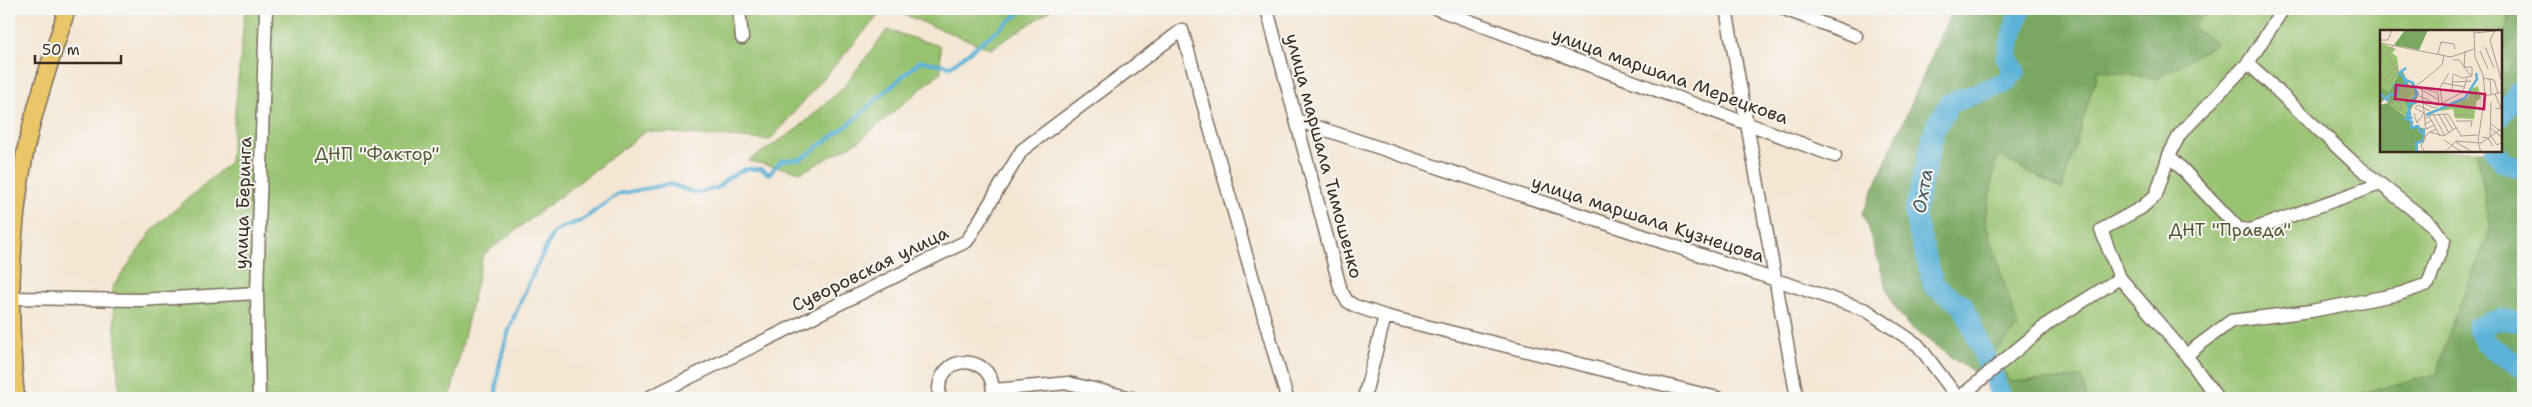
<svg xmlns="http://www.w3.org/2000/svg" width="2532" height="407" font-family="'Shantell Sans',sans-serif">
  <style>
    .green { fill: #97c26f; stroke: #697646 }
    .forest { fill: #79a862; stroke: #5a6940 }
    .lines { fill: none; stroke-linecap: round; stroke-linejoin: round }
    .stream { stroke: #5cb2d8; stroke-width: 4 }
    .river { stroke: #5cb2d8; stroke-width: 21 }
    .minor-casing { stroke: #7c6c5d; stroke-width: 15 }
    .major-casing { stroke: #7c6c5d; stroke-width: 19 }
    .minor { stroke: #fff; stroke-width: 12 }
    .major { stroke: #e9c769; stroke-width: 16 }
    .labels { text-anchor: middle; stroke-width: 4; stroke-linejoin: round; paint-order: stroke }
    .street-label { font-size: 18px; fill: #3b2a1e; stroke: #f6f6f2 }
    .park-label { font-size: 18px; fill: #575836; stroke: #f6f6f2 }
    .water-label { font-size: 19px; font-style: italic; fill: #475a5f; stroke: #f6f6f2 }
    .inset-river { fill: none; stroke: #5cb2d8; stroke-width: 2.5 }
    .inset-road { fill: none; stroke: #ab9b8b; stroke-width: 1 }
    .view { fill: #c2185b; fill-opacity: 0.15; stroke: #c2185b; stroke-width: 2.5 }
    .inset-edge { fill: none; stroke: #3b2a1e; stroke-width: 2.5 }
  </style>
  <rect width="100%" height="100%" fill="#f6f6f2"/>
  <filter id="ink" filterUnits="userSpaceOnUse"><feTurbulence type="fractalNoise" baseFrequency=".02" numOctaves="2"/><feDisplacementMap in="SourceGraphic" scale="10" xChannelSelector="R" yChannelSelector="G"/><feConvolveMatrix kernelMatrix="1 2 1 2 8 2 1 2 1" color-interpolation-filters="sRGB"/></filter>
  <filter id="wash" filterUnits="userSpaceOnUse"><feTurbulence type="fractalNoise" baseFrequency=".0096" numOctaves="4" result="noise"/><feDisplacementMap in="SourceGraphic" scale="20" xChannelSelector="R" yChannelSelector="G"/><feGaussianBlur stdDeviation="1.12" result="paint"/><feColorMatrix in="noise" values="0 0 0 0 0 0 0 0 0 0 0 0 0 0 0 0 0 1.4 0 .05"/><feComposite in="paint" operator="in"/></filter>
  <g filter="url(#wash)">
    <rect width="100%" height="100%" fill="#f5e6d3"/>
    <path class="green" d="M245 9H884L770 140 646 131 483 255 450 398H120L112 288 154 228 230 162Z
      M889 9H1053L991 49Z
      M2208 9H2512L2501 44V31H2381V151H2477L2491 229 2454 319 2437 374 2342 398H2087L2081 378 2009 382 1993 353 1985 221 1997 155 2061 189 2098 70 2216 43 2193 28Z
      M887 30 940 46 941 72 859 141 802 172 748 161 797 129 842 89Z"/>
    <path class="forest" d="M1949 9H2208L2193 28 2217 43 2157 79 2098 70 2062 189 1997 155 1985 221 2018 328 1994 353 2010 382 2082 378 2087 398H2014L2011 394 1956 361 1908 325 1892 303 1863 213 1950 15Z
      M2512 9H2523V398H2342L2437 374 2454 319 2491 229 2477 151H2501V44Z"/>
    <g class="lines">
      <path class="stream" d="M496 398C496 342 529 283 553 233L565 226 581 221 618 194 670 184 696 193 717 188 728 178 745 169H761L769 174 782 160 801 159 848 125 920 61 951 66 1025 9"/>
      <path class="river" d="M2501 116 2519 91 2523 90
        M2495 151 2504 162 2523 169
        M2523 323 2501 319 2477 327 2485 343 2523 368
        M2002 398 1963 305 1934 286 1914 214 1935 128 1950 103 2005 83 2015 71 2006 57 2020 9"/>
    </g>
  </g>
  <g filter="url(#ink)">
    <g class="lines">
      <defs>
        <path id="minor" d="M739 9 742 38
          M1267 9 1341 291 1347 301 1355 306 1385 316 1718 398
          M1437 9 1835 156
          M1726 9 1797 398
          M1784 9 1856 36
          M1296 120 1866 310 1918 345 1958 398
          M2169 155 2239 229 2251 230 2380 184
          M2120 278 2186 355 2217 398
          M12 298 140 300 257 293
          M2186 355 2231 321 2311 311 2399 294 2428 284 2444 241 2433 226 2354 163 2248 63
          M994 390 1068 383 1132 398
          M259 398 257 293 266 9
          M648 398 967 241 1022 150 1182 30 1287 398
          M939 398C934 347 1001 354 992 398
          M1364 398 1385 316
          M1959 398 2050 322 2120 278 2101 230 2141 208 2156 195 2169 155 2180 134 2248 63 2283 9"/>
        <path id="major" d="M16 398C8 316 10 229 26 148 36 100 53 55 67 9"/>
      </defs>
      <use href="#minor" class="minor-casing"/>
      <use href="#major" class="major-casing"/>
      <use href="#minor" class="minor"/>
      <use href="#major" class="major"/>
    </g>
  </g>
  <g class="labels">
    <g class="street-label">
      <text transform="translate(1670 76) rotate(20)" y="6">улица маршала Мерецкова</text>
      <text transform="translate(1324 156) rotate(75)" y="6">улица маршала Тимошенко</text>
      <text transform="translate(243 203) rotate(-88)" y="6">улица Беринга</text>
      <text transform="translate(1648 219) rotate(18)" y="6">улица маршала Кузнецова</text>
      <text transform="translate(870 269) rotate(-26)" y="6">Суворовская улица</text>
    </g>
    <g class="park-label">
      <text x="377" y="160">ДНП "Фактор"</text>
      <text x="2230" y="236">ДНТ "Правда"</text>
    </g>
    <g class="water-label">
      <text transform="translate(1922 191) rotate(-80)" y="7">Охта</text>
    </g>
  </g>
  <g transform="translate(2380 30)">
    <rect width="122" height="122" fill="#f5e6d3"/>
    <path d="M0 13 16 19 12 23 17 27 19 42 9 62 0 57ZM30 55 35 58V64L27 70V87L9 74 20 57ZM98 56 101 68 96 72 94 89 75 88 73 79 59 81 74 71 88 68 91 59Z" fill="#97c26f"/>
    <path d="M25 0H48L39 20 14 15ZM19 41 23 42 29 55 20 57 15 70 9 74 26 87 28 78 25 72 34 66 35 58 30 56 33 53 39 64 30 81 31 96 43 98 45 106 42 113 38 111V122H0V75L8 73 9 64 0 74V57L9 62 19 43 25 47Z" fill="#79a862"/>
    <path class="inset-river" d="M25 48 19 43 26 38M0 63 7 70 10 64 17 65 15 58H18L15 55H26L24 49 33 53 37 64 33 69 35 73 28 74 30 85 26 84 31 88 26 89 32 92 31 98 38 96 40 102 44 100 43 111 36 113 37 123M46 85 85 68 97 49 96 43"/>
    <path class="inset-road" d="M94 0 95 27 103 45 105 64 98 111 101 123M121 0 122 18M94 3 115 1 110 10 121 49M0 10H8L12 0M0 13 71 27 94 19M105 17 114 38M100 21 108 39M7 23 18 42 9 53M58 24 61 12 74 14 75 19M0 30 13 16M73 30H79L91 46M69 43 60 57 62 73 83 62 87 48M74 44 82 48 92 46V37H84L85 21M0 46 12 32M103 48 114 50 118 63M110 48 111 64M0 51 3 52 16 37M72 52 91 51M63 53 85 57M37 57 59 70M42 58 58 63 59 75 54 78 43 73ZM72 60 73 44M115 64 121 78 115 79M40 66 58 75M105 66 123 62M25 68 19 61 28 58M39 71 43 73 45 89M21 73 16 71 12 73 21 81V73L30 61 62 35 64 26M35 78 38 75 50 81M78 78H95L96 61M34 83 37 93 44 83 35 78M53 84 65 106M59 85 69 103M64 85 73 100M74 85H88V78M49 86 60 106M51 91 45 94 46 99 54 95M76 91H92L91 97M110 93 123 103M45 94V89L51 85 68 84 81 106M110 98 123 108M50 102 64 106 77 97M81 106 98 105M111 106 117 115 123 112M102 107 108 108 113 116M110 107 111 72M64 110 83 123M76 112 91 121M67 120 76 111 101 113 121 99M46 123 41 116 47 104 56 99"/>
    <path class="view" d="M16 55 105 64 104 79 15 69Z"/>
    <rect width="122" height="122" class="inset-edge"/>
  </g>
  <rect width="2532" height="407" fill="none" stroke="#f6f6f2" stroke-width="30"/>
  <path d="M35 55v8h86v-8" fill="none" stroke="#3b2a1e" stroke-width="2.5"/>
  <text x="42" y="55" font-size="15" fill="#3b2a1e" stroke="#f6f6f2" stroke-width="4" paint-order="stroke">50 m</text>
</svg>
